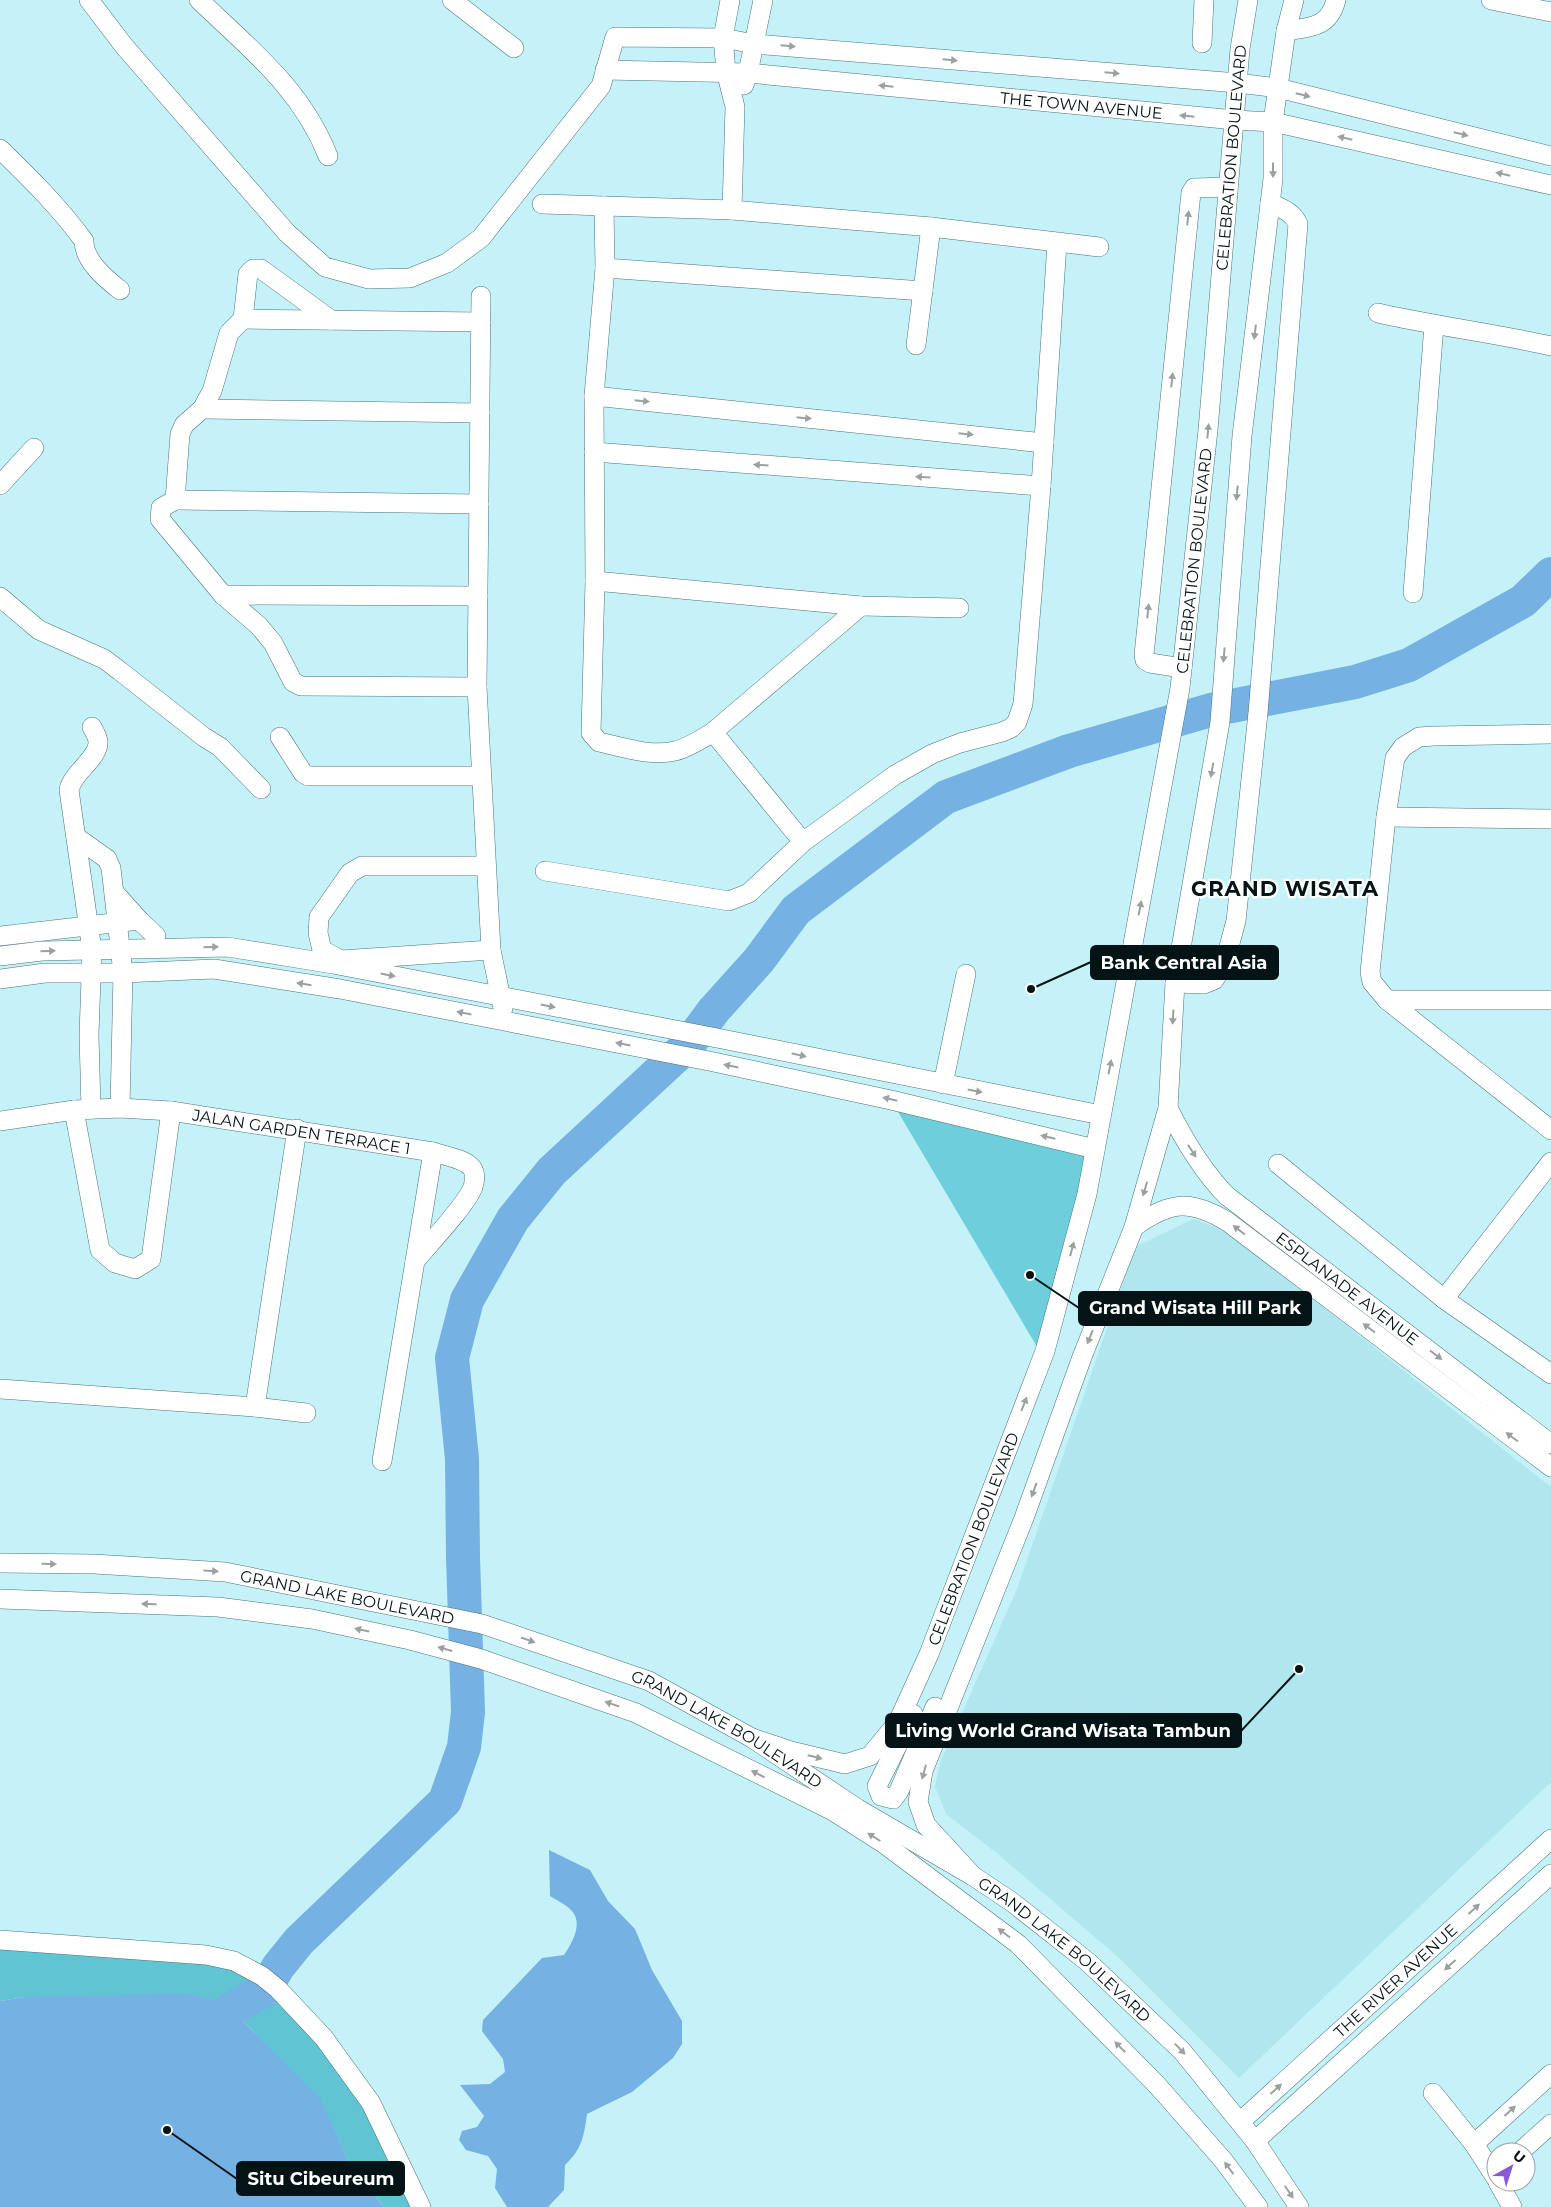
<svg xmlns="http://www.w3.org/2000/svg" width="1551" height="2207" font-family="Montserrat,sans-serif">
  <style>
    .built { fill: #b0e7ee }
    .green { fill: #6ecedc }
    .forest { fill: #60c4d2 }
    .water { fill: #75b2e3 }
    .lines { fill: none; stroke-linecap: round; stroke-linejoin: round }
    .river { stroke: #75b2e3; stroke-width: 34 }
    .minor-casing { stroke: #497379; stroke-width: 20 }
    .minor { stroke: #fff; stroke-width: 19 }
    .oneway { fill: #9ba1a2 }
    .labels { text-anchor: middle; stroke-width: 4.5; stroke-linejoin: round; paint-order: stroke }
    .street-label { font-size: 16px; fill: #041416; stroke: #fff }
    .district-label { font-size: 21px; font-weight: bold; letter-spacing: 1px; fill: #041416; stroke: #fff }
    .leader { fill: none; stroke: #041416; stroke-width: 2 }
    .callout-dot { fill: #041416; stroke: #fff; stroke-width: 2 }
    .callout { fill: #041416; stroke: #041416; stroke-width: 2 }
    .callout-label { font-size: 18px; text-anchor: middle; font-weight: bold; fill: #fff }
  </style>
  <rect width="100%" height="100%" fill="#c5f2f8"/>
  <path class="built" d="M1193 1219 1227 1231 1551 1487V1782L1239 2078 1118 1957 999 1855 946 1814 935 1786 940 1763 1017 1589 1135 1247Z"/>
  <path class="green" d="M891 1100 1095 1149 1043 1357Z"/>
  <path class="forest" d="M0 1939 234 1961 324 2038 421 2207H384L349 2162 319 2098 243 2021 229 2010 24 1997 0 2001Z"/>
  <path class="water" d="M549 1850 590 1870 608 1901 635 1929 652 1970 682 2021V2044L673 2058 632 2092 587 2114C584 2136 582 2149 565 2165L564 2190 548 2207H507L495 2188 497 2169 488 2156 466 2150 459 2140 462 2131 477 2127 484 2116 460 2085 490 2084 505 2072 503 2059 482 2031 483 2020 542 1958 564 1955C572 1943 584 1923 571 1910 565 1904 556 1900 550 1896Z
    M120 1995C148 1995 189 1989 214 2001 224 2006 234 2014 243 2021L320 2098 349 2162 384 2207H0V2001L24 1997Z"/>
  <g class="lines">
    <path class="river" d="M229 2010 265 1990 278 1967 299 1941 445 1801 464 1747 468 1712 463 1557 462 1459 452 1358 467 1300 513 1219 552 1171 688 1045 714 1010 759 960 796 910 946 797 1069 751 1211 710 1355 682 1409 665 1523 601 1551 574"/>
    <defs>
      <g id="minor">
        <path d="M89 0 124 46 287 233 325 267 369 279 410 278 447 263 481 238 601 86 615 37 723 38 754 44 1238 83 1278 88 1551 156"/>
        <path d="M199 0C250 49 301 88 328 156"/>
        <path d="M452 0 514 48"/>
        <path d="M730 0 723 38 726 71 735 107 732 210"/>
        <path d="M1491 0 1551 12"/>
        <path d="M1286 31C1310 27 1329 28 1336 0"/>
        <path d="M1202 43 1204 0"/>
        <path id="s1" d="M605 70 748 73 1235 120 1273 122 1551 185"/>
        <path d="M744 85 748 73 763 0"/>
        <path d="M0 149C30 178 60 208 84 241 84 261 106 279 120 290"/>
        <path d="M542 204 732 210 931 227 1099 247"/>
        <path d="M604 206 605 268 594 396 595 581 591 733 599 742C622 747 651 757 675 751 688 748 702 739 713 732L861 606"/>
        <path d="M605 268 923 291"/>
        <path d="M481 296 477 687 491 950 503 1008"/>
        <path d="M1378 313C1435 326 1494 333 1551 346"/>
        <path d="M243 319 481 322"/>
        <path d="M331 320 261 269H253L248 274 243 319 229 333 212 391 202 409 184 425 180 434 175 500 161 508 160 519 223 595 259 626 273 643 293 682 301 686 477 687"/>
        <path d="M916 345 931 227"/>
        <path d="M594 396 1044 443"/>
        <path d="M202 409 480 413"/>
        <path d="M594 452 1041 486"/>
        <path d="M0 485 34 448"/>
        <path d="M175 500 479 504"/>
        <path d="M595 581 861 606 959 608"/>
        <path d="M1413 593 1434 325"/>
        <path d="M223 595 478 596"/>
        <path d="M0 597 39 630 104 659 120 671 204 737 220 747 261 789"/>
        <path d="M1182 668 1150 663 1145 660 1144 655 1191 193 1194 188 1228 187"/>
        <path d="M713 732 803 842"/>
        <path d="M1551 734 1434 736 1419 737 1403 747 1395 758 1386 817 1370 972 1372 982 1387 1000 1551 1130"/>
        <path d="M280 737 303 773 308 776H481"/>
        <path d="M1386 817 1551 819"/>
        <path d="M76 837 107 859 111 868 123 973 120 1108"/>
        <path d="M485 866H362L350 873 319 917 318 933 322 950 341 960 491 950"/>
        <path d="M545 871 729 901 749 893 803 842 895 775 932 754 960 743 1002 732 1011 728 1017 722 1023 704 1041 486 1057 243"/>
        <path d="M139 920 156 936"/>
        <path d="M0 936 139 920 114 892"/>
        <path d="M0 956 42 951 228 947 333 964 717 1038 1101 1115"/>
        <path d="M0 979 45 973H123L214 969 340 989 709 1061 891 1100 1095 1149"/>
        <path d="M1175 983 1204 984 1214 980 1224 965 1236 921 1258 713 1298 224C1293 212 1281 208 1270 203"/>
        <path d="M1387 1000H1551"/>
        <path d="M943 1084 966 974"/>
        <path id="s2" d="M1168 1108C1184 1140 1202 1171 1227 1196L1551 1444"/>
        <path d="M91 1109 89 1035 92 950 69 790C72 773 99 758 98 742 98 737 94 731 92 727"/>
        <path d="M74 1110 100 1250 115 1263 135 1269 151 1259 171 1111"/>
        <path id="s3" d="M0 1121 74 1110 120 1108 171 1111 433 1152C444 1156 464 1158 472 1168 476 1174 475 1180 473 1187 467 1204 429 1244 415 1261"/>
        <path d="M1278 1164 1444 1299 1551 1374"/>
        <path d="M1134 1227C1170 1201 1190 1199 1228 1222L1551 1467"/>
        <path d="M1444 1299 1551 1162"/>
        <path d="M0 1389 255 1407 306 1413"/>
        <path d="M255 1407 297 1129"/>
        <path d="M382 1461 433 1152"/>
        <path id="s4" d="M0 1563 94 1564 225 1572 482 1624 649 1681 752 1738 858 1809 973 1876 1012 1902 1088 1962 1182 2051 1255 2141 1299 2207"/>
        <path d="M0 1599 218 1607 312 1619 410 1640 481 1659 636 1713 833 1811 883 1843 1018 1944 1157 2085 1223 2160 1258 2207"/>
        <path d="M913 1714 877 1786 881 1796 893 1799 899 1791 935 1707"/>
        <path id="s5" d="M752 1738 791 1751 845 1764 870 1756 898 1722 929 1654 1045 1351 1087 1194 1180 688 1208 430 1240 49 1248 0"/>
        <path d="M973 1876 926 1825 918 1802 923 1771 1024 1518 1082 1357 1134 1227 1168 1108 1175 983 1220 722 1242 436 1273 179V122L1286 31 1294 0"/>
        <path d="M0 1940 206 1955 234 1961 262 1976 278 1989 324 2038 371 2103 421 2207"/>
        <path d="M1433 2093 1474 2144 1496 2178"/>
        <path id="s6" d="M1240 2122 1551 1839"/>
        <path d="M1255 2141 1551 1874"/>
        <path d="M1474 2144 1551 2074"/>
        <path d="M1520 2152 1551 2124"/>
        <path d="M1498 2182 1512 2207"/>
      </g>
    </defs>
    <use href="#minor" class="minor-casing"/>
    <use href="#minor" class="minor"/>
  </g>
  <defs><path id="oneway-solid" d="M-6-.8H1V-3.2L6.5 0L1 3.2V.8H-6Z" transform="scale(1.25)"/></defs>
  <g class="oneway">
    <use href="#oneway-solid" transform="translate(788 46) rotate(5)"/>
    <use href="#oneway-solid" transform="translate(950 60) rotate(5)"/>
    <use href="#oneway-solid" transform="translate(1112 73) rotate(5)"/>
    <use href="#oneway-solid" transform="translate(886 86) rotate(-174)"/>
    <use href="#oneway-solid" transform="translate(1303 95) rotate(14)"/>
    <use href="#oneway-solid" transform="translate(1187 116) rotate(-174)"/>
    <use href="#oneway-solid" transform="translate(1461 134) rotate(14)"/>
    <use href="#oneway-solid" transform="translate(1345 138) rotate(-167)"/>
    <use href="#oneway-solid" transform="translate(1273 170) rotate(90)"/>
    <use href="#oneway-solid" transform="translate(1503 174) rotate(-167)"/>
    <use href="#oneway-solid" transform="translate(1188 218) rotate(-84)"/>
    <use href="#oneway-solid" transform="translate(1255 332) rotate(97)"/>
    <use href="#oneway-solid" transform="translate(1172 380) rotate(-84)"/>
    <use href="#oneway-solid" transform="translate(642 401) rotate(6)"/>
    <use href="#oneway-solid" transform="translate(804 418) rotate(6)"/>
    <use href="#oneway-solid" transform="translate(1208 431) rotate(-85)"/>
    <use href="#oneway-solid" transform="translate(966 434) rotate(6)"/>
    <use href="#oneway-solid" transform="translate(761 465) rotate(-176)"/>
    <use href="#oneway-solid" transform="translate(923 477) rotate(-176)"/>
    <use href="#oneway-solid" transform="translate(1237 493) rotate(95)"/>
    <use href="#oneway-solid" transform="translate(1148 611) rotate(-84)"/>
    <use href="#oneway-solid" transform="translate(1224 655) rotate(95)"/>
    <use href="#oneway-solid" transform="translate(1212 770) rotate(100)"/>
    <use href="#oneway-solid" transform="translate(1140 908) rotate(-79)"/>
    <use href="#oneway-solid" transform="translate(211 947) rotate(-2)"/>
    <use href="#oneway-solid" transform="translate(48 951) rotate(-2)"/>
    <use href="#oneway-solid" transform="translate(388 975) rotate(11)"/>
    <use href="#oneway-solid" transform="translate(304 984) rotate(-171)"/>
    <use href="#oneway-solid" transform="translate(548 1006) rotate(11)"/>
    <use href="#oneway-solid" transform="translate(464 1013) rotate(-169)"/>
    <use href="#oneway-solid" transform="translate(1173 1017) rotate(93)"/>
    <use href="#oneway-solid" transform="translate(623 1044) rotate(-169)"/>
    <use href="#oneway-solid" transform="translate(799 1055) rotate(12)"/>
    <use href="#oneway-solid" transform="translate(731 1066) rotate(-168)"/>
    <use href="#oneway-solid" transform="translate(1110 1067) rotate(-79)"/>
    <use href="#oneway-solid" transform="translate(975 1091) rotate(11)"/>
    <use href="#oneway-solid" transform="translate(890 1099) rotate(-167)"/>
    <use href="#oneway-solid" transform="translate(1048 1137) rotate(-167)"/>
    <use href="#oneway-solid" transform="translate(1192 1151) rotate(57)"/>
    <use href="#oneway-solid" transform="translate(1145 1189) rotate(106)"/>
    <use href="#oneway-solid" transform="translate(1239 1230) rotate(-143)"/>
    <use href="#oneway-solid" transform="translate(1072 1249) rotate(-75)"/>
    <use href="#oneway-solid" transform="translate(1369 1328) rotate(-143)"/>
    <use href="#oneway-solid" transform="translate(1090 1337) rotate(112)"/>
    <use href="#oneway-solid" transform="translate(1436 1355) rotate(37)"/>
    <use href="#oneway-solid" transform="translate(1024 1404) rotate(-69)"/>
    <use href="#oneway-solid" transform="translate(1512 1437) rotate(-143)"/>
    <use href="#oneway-solid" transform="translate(1034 1490) rotate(110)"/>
    <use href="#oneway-solid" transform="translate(49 1564) rotate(1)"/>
    <use href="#oneway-solid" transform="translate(211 1571) rotate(3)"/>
    <use href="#oneway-solid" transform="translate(149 1604) rotate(-178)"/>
    <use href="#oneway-solid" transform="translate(362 1630) rotate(-168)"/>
    <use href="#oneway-solid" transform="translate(528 1640) rotate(19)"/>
    <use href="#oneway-solid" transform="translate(445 1649) rotate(-164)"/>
    <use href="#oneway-solid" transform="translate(612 1704) rotate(-161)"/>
    <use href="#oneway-solid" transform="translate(815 1757) rotate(14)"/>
    <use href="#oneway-solid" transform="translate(924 1772) rotate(105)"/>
    <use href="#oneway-solid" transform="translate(758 1774) rotate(-153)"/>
    <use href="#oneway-solid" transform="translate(874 1837) rotate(-148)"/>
    <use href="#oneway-solid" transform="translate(1474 1909) rotate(-42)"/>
    <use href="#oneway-solid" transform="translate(1004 1933) rotate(-143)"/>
    <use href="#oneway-solid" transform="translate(1450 1965) rotate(138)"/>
    <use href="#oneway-solid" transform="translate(1120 2047) rotate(-135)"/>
    <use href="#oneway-solid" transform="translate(1180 2049) rotate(46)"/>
    <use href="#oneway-solid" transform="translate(1276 2089) rotate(-42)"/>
    <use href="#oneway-solid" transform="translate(1510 2111) rotate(-42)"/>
    <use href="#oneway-solid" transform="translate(1229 2168) rotate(-126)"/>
    <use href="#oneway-solid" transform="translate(1289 2192) rotate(56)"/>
  </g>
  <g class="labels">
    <g class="street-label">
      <text dy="6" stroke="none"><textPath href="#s1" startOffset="478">THE TOWN AVENUE</textPath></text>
      <text dy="6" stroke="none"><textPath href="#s5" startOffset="1776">CELEBRATION BOULEVARD</textPath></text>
      <text dy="6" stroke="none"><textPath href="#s5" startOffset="1371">CELEBRATION BOULEVARD</textPath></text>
      <text dy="6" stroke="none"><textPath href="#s3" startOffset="304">JALAN GARDEN TERRACE 1</textPath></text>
      <text dy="6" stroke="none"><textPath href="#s2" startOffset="258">ESPLANADE AVENUE</textPath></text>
      <text dy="6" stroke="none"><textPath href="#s5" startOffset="365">CELEBRATION BOULEVARD</textPath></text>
      <text dy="6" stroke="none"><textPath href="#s4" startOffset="350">GRAND LAKE BOULEVARD</textPath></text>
      <text dy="6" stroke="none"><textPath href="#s4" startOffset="755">GRAND LAKE BOULEVARD</textPath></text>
      <text dy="6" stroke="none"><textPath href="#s4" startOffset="1160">GRAND LAKE BOULEVARD</textPath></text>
      <text dy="6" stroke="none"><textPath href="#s6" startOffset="210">THE RIVER AVENUE</textPath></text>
    </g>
    <g class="district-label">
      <text x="1285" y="896">GRAND WISATA</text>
    </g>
  </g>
  <path class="leader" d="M1031 989L1091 962M1030 1275L1079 1308M1299 1669L1241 1731M167 2130L237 2179"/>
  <g class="callout-dot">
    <circle cx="1031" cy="989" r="5"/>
    <circle cx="1030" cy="1275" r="5"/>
    <circle cx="1299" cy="1669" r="5"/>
    <circle cx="167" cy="2130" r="5"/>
  </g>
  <g class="callout">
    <rect x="1091" y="946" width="187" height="33" rx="5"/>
    <rect x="1079" y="1292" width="232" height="33" rx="5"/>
    <rect x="886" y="1714" width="355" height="33" rx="5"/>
    <rect x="237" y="2162" width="167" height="33" rx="5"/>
  </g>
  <g class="callout-label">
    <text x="1184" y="969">Bank Central Asia</text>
    <text x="1195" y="1314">Grand Wisata Hill Park</text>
    <text x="1063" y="1737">Living World Grand Wisata Tambun</text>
    <text x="321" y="2185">Situ Cibeureum</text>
  </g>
  <g transform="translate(1511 2167) rotate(39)"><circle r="24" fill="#ffffff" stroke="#9ba1a2"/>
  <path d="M0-4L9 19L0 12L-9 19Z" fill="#8b5ad3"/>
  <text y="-8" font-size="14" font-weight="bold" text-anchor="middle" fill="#041416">U</text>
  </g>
</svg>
